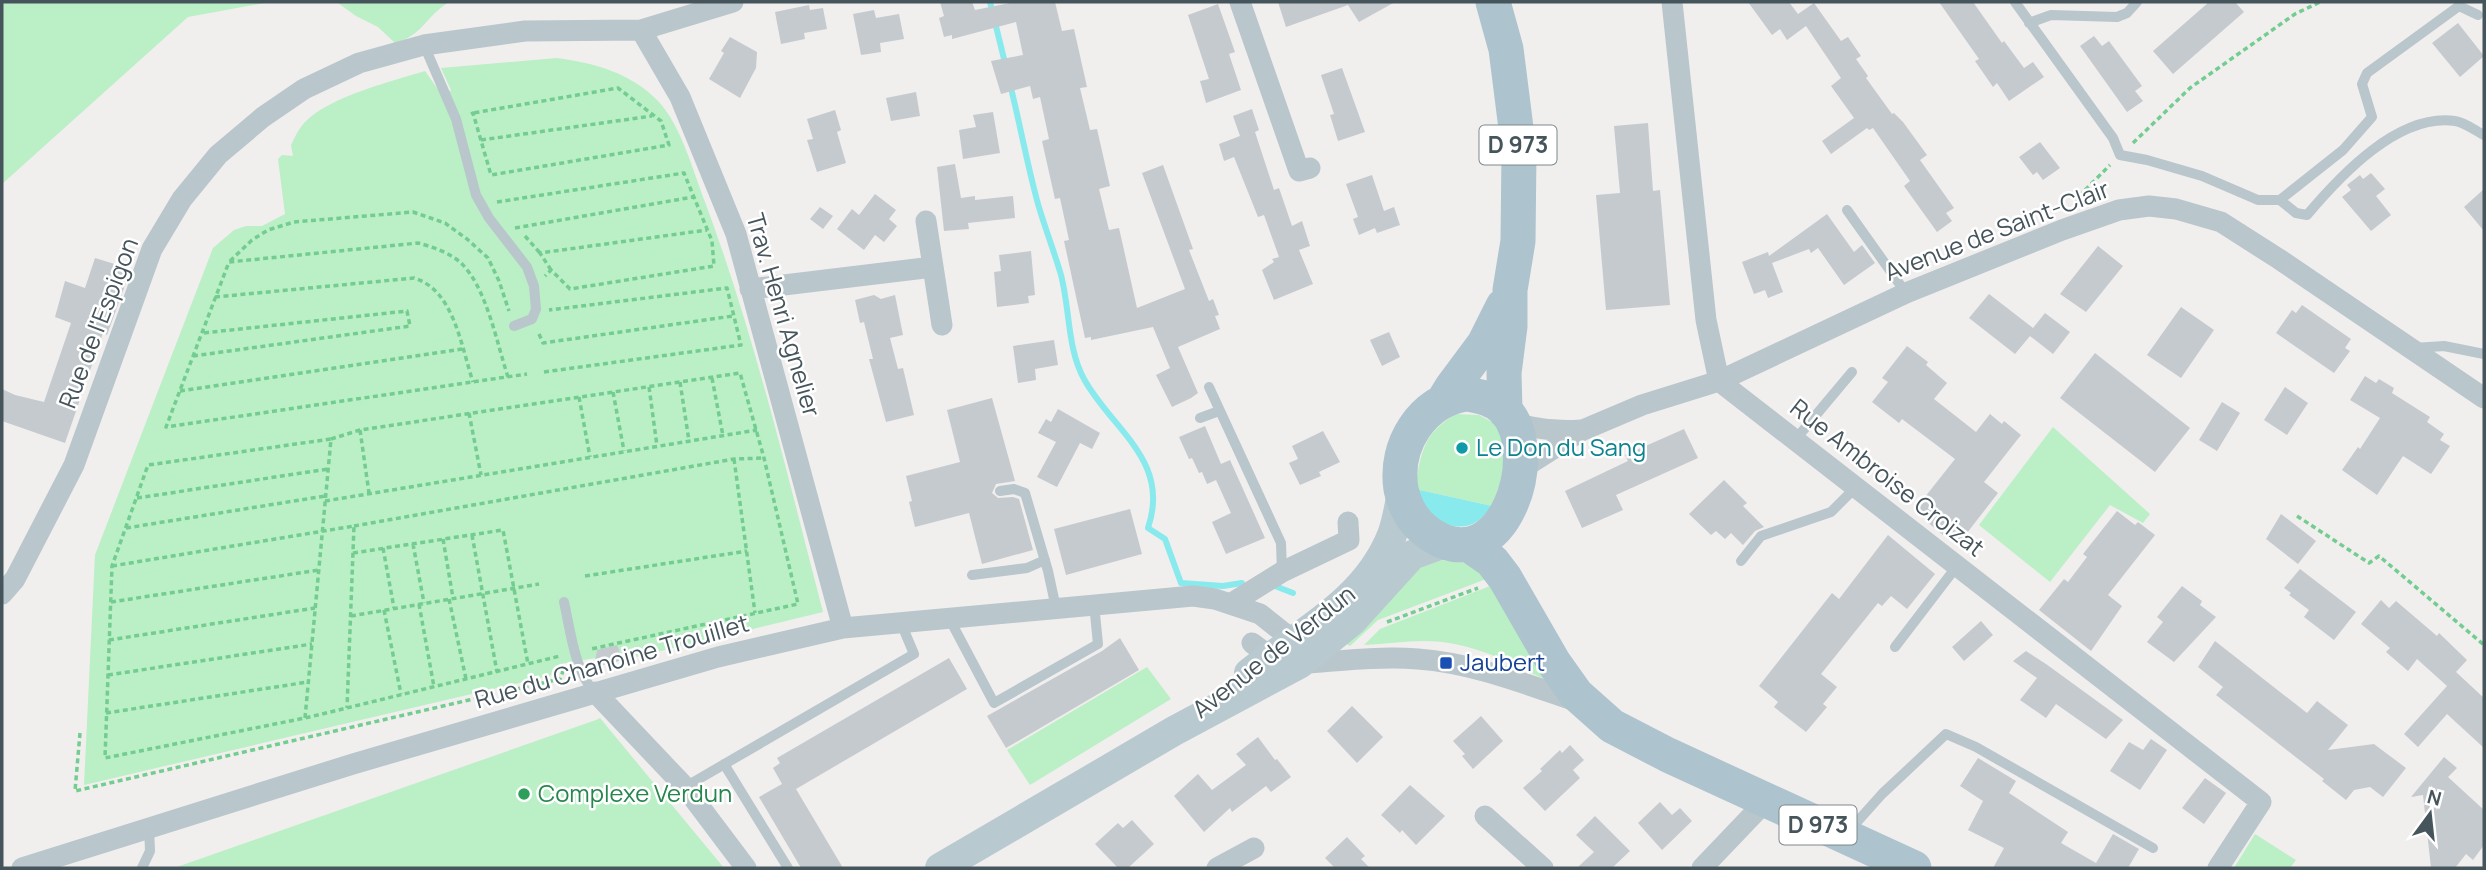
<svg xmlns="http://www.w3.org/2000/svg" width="2486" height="870" font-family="Manrope,sans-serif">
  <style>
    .green { fill: #bbefc6 }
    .water { fill: #88eaec }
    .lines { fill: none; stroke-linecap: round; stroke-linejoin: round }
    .stream { stroke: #88eaec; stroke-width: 6 }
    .building { fill: #c5cace }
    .path { stroke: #73cd90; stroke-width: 3.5; stroke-dasharray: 5 3.5; stroke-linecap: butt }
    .lane { stroke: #b9c6cb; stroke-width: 10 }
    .street { stroke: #b9c6cb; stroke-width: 21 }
    .secondary { stroke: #b9c9d0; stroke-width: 30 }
    .primary { stroke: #adc3cd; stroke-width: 35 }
    .culture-dot { fill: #0f9aa8; stroke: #fff; stroke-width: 2.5 }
    .transit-dot { fill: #1a4fb4; stroke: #fff; stroke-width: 2.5 }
    .leisure-dot { fill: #2e9e5b; stroke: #fff; stroke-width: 2.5 }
    .labels { text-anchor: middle; stroke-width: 5; stroke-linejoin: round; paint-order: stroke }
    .shield { fill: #fff; stroke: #7e888c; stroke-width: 2 }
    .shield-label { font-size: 23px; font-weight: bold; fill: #46555b }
    .street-label { font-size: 24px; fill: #46555b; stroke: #fff }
    .culture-label { font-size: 24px; fill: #0d838f; stroke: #fff; text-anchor: start }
    .transit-label { font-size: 24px; fill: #164399; stroke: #fff; text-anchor: start }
    .leisure-label { font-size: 24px; fill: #27864d; stroke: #fff; text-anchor: start }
  </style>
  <rect width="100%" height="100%" fill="#f1eeee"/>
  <path class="green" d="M2 2H270L188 17 2 184Z
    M290 2H449C426 16 422 36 395 43L378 27 356 16 338 3Z
    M557 58C595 63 631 73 658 101 681 125 693 171 705 202 755 336 787 474 823 612L598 666 595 658 560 664 557 674 84 785 95 555 213 248 234 230 246 226H262L285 214 278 159 282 155 293 156 291 145C295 137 299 128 305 122 329 97 392 81 425 71L442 95 451 90 441 68Z
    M1456 414 1479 415 1492 422 1502 432 1507 463 1492 506 1415 489C1421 453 1423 433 1456 414Z
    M2053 427 2150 514 2143 523 2110 505 2050 582 1979 525Z
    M1441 560 1472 564 1489 578 1378 620 1350 646 1346 644 1412 570Z
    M1490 586 1549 682C1511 662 1469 641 1424 641 1404 641 1384 644 1364 645L1380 629Z
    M1147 667 1171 699 1030 785 1007 750Z
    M600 718 724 868H174L596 720Z
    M2255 834 2296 860 2290 868H2234Z"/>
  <path class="water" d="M1415 489 1492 506C1474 530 1462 530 1435 521Z"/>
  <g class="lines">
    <path class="stream" d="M990 2 1006 67
      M1010 84C1020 124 1027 164 1038 204 1045 228 1054 251 1061 275 1070 309 1067 348 1084 379 1112 430 1171 460 1148 528L1165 539 1181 583 1223 586 1242 583
      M1275 586 1293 593"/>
  </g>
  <path class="building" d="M940 2H972L975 10 1015 2H1055L1062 31 1074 29 1087 87 1080 88 1090 130 1097 129 1110 186 1099 189 1109 230 1119 228 1137 308 1185 289 1142 173 1163 165 1193 249 1189 250 1209 301 1213 299 1219 315 1215 316 1220 329 1178 347 1198 393 1191 398 1172 407 1156 375 1170 368 1153 327 1091 340V337L1085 338 1064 241 1069 240 1060 198 1055 199 1042 141 1049 139 1040 97 1033 99 1030 86 1001 94 991 61 1023 55 1016 22 952 39V35L944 37 939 18 944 16Z
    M1278 2H1395L1359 22 1348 5 1286 27Z
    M1748 2H1789L1798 14 1814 3 1841 41 1848 37 1861 56 1856 59 1868 76 1866 78 1892 114 1894 113 1903 122 1927 155 1920 160 1954 208 1946 213 1952 221 1937 232 1904 186 1910 181 1873 128 1869 130 1867 128 1831 154 1822 141 1854 118 1831 86 1841 78 1806 26 1787 40 1780 29 1772 35Z
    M1939 2H1973L2002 43 2004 41 2024 68 2033 62 2044 77 2009 101 1997 83 1993 87 1975 61 1979 59Z
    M2209 2H2235L2244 12 2173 74 2153 51Z
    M1218 4 1235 52 1229 54 1241 90 1206 103 1200 81 1209 79 1188 15Z
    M809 5 810 10 823 8 827 29 804 33 805 39 781 44 775 12Z
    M874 10 876 18 899 14 904 39 880 43 881 52 861 55 853 14Z
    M2458 23 2484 56 2460 77 2432 43Z
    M2094 36 2102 46 2109 41 2142 86 2135 91 2143 101 2127 112 2080 46Z
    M730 37 757 52 756 68 740 98 709 79 724 53 721 51Z
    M1342 68 1365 132 1338 141 1330 115 1334 114 1321 75Z
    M916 92 920 116 891 121 886 98Z
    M1252 109 1259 130 1255 132 1274 190 1279 188 1292 226 1302 221 1310 246 1299 250 1313 284 1274 300 1262 270 1274 262 1272 259 1279 257 1264 215 1258 217 1234 157 1224 161 1219 144 1240 136 1233 116Z
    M835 110 841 130 837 132 846 163 817 172 807 140 813 139 807 119Z
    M993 112 1000 153 963 159 959 130 976 127 973 115Z
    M1648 123 1653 191 1660 190 1670 305 1606 310 1596 195 1620 193 1614 126Z
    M2040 142 2060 168 2043 180 2037 172 2033 175 2019 157Z
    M955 164 961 198 975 196V200L1013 196 1015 218 968 223 969 229 944 231 937 167Z
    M2371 173 2385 189 2376 196 2391 215 2371 231 2342 197 2351 190 2347 185 2360 175 2363 179Z
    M1372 175 1384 211 1394 207 1400 225 1377 233 1375 228 1359 235 1353 219 1358 217 1346 184Z
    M2484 189V231L2464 207Z
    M875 194 896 210 889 219 897 226 884 242 875 235 864 250 837 229 852 209 859 215Z
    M820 207 833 216 823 229 810 219Z
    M1827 214 1854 252 1862 245 1875 263 1844 285 1818 248 1811 253 1809 249 1772 263 1783 292 1768 298 1765 290 1754 294 1742 262 1768 252 1769 256Z
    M2098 246 2123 266 2086 312 2060 294Z
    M1031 251 1035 295 1028 296 1029 303 997 307 994 272 1001 271 999 255Z
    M95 258 131 269 107 335 103 333 65 443 2 421V389L15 395 44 402 71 323 55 317 65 281 85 288Z
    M1989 294 2033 328 2045 313 2070 332 2053 354 2030 336 2015 354 1969 318Z
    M874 295 881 299 895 295 903 335 890 338 898 369 903 368 914 415 886 422 869 359H873L864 322 860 323 855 300Z
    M2302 305 2351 339 2345 348 2350 351 2334 373 2276 333 2292 310 2296 313Z
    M2181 307 2214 330 2181 378 2147 355Z
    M1389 332 1400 357 1382 366 1370 340Z
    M1054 340 1058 365 1035 369 1036 380 1018 383 1013 346Z
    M1907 346 1928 362 1926 365 1947 383 1934 399 1976 432 1990 414 2002 424 2004 421 2021 435 1984 482 1998 493 1960 542 1946 531 1943 535 1926 521 1929 517 1917 507 1955 459 1902 419 1899 423 1872 402 1888 382 1882 378Z
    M2095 353 2190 428 2155 472 2060 398Z
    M2365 376 2376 383 2379 379 2394 388 2392 393 2430 417 2427 422 2444 434 2440 440 2450 446 2431 474 2403 456 2377 495 2342 470 2358 447 2360 449 2380 418 2350 400Z
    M2285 387 2308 403 2287 435 2264 420Z
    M992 398 1015 481 996 484 992 493 998 498 1013 497 1019 499 1033 550 982 564 969 513 915 527 909 502 912 501 906 476 960 462 947 410Z
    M2222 402 2240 413 2217 451 2199 440Z
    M1058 409 1100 433 1092 449 1080 443 1057 487 1037 477 1056 442 1038 433 1046 419 1051 422Z
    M1205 426 1221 464 1230 460 1265 538 1226 554 1212 522 1231 513 1216 480 1207 484 1202 472 1199 473 1192 458 1189 459 1179 437Z
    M1684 429 1698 458 1616 495 1623 510 1582 528 1565 491 1628 461 1625 455Z
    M1323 431 1340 462 1319 472 1321 476 1300 485 1289 463 1298 459 1292 446Z
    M1724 480 1747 503 1743 506 1764 527 1755 531 1743 545 1731 533 1725 539 1716 531 1711 535 1689 514Z
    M1130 509 1142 554 1066 575 1054 529Z
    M2117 511 2135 525 2138 522 2155 535 2108 595 2122 606 2091 651 2039 610 2064 579 2068 582 2087 557 2083 554Z
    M2281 514 2316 541 2298 564 2266 539Z
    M1888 535 1935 574 1907 609 1891 596 1882 606 1878 603 1821 674 1837 687 1823 704 1827 707 1806 732 1774 707 1778 702 1759 686 1832 593 1839 599Z
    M2300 569 2356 612 2334 640 2304 617 2309 610 2289 595 2291 593 2284 588Z
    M2182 586 2202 601 2200 605 2216 617 2174 662 2147 642 2163 622 2157 617Z
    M2381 600 2389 608 2396 601 2437 636 2439 633 2467 660 2456 672 2484 698V748L2447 714 2418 747 2404 734 2447 686 2417 659 2408 671 2386 652 2390 648 2361 624Z
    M1981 621 1993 635 1964 661 1952 647Z
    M1120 638 1139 670 1006 748 987 716 1102 651Z
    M2215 641 2307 713 2317 701 2348 725 2328 750 2374 744 2406 768 2383 797 2370 787 2354 790 2346 800 2322 781 2324 779 2216 695 2223 687 2198 667Z
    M617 645 623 660 594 667 597 650Z
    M2026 651 2046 664 2123 720 2106 739 2056 704 2046 718 2020 700 2037 678 2013 661Z
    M949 658 967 689 796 789 843 868H801L759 797 782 784 773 768 780 763 777 758Z
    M1352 706 1383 737 1357 763 1327 731Z
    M1481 716 1503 741 1473 769 1462 756 1465 754 1453 741Z
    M1258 737 1275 760 1277 759 1291 777 1271 792 1266 786 1232 812 1230 808 1204 832 1174 796 1198 774 1212 790 1246 765 1236 754Z
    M2151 739 2167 750 2140 790 2110 771 2129 742 2143 750Z
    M1570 745 1584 760 1573 770 1580 778 1545 811 1523 788 1542 771 1540 769 1560 750 1562 753Z
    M2444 757 2457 768 2448 777 2484 810V845L2473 860 2466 854 2455 868H2431L2423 795 2411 797Z
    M1978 758 2016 781 2009 793 2068 832 2061 843 2096 863 2113 834 2139 849 2128 868H1993L2004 848 1968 830 1983 801 1960 786Z
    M2205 778 2226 793 2204 824 2182 808Z
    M1410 785 1445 816 1416 845 1402 830 1400 833 1381 815Z
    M1660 802 1672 815 1680 808 1692 821 1662 850 1638 823Z
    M1595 816 1630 851 1612 868H1577L1594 852 1576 835Z
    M1132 820 1154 844 1128 868H1118L1095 844 1118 823 1123 828Z
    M1347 837 1365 856 1361 859 1370 868H1335L1325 858Z"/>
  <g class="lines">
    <path class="path" d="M471 114 473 113 491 175 669 145 661 121 618 88 473 113
      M481 140 652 116
      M2133 143 2190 88 2295 14 2320 2
      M497 202 684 173 712 241 714 266 570 289 551 270 545 276
      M2076 204 2080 195 2110 165
      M515 228 693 197
      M525 236 540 253
      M230 261 252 240 268 230 294 222 413 212 445 223 467 239 488 258 499 281 509 311
      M551 270 540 253 707 230
      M215 297 414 278C454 290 461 346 473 382
      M539 334 543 343 733 316
      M193 356 410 326 407 311 203 333
      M544 372 741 345 727 288 549 310
      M508 377C497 344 487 289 462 264 451 253 433 247 418 243L229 262 166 427 527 374
      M712 378 723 436
      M680 382 689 441
      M649 387 657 446
      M180 391 462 349
      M613 392 624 451
      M579 397 590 457
      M469 413 481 475
      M360 430 369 493
      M331 439 360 430 740 373 764 458 798 604 591 649
      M734 459 755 613
      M137 498 328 469
      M325 501 757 430
      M2297 516 2369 563 2379 556 2484 645
      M354 526 734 459 764 458
      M126 528 325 496
      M472 535 497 672
      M443 539 453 598
      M413 544 424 603
      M383 548 394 608
      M353 553 503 530 528 664
      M112 566 354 526 347 708
      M585 576 747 551
      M449 599 466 679
      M111 602 319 570
      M419 604 434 687
      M384 610 401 694
      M351 616 539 584
      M1387 622 1478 588
      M109 640 315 608
      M108 675 312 644
      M106 713 308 682
      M305 718 331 439 148 465 112 566 105 758 305 718 322 714 560 656
      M80 733 75 791 560 679 563 671"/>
    <path class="lane" d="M2015 2 2113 138 2120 155 2147 160 2202 176 2258 200H2280L2343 150 2372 117 2362 84 2367 73 2459 6 2478 15
      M2029 23 2051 15 2117 17 2127 13 2137 2
      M424 45 456 119 476 195 489 218 527 267 534 286 536 309 532 319 514 326
      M2280 200 2296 213 2307 215C2340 176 2398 113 2455 121 2464 122 2476 131 2484 135
      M1847 210 1906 293
      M2414 348 2444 346 2484 354
      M1209 387 1281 543 1282 572
      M1200 418 1219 411
      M1795 440 1852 372
      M1000 491 1014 489 1025 493 1048 571 1056 608
      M1741 561 1761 536 1831 512 1856 487
      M972 575 1027 568 1045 560
      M564 602C570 628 575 674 595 692
      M949 618 994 703 1098 644 1094 604
      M1895 647 1957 566
      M724 764 788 868
      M685 787 914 654 901 623
      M1848 832 1882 794 1946 734 1976 747 2153 848
      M142 868 150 851 149 828"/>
    <path class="street" d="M1240 2 1299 171 1310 168
      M1672 2 1706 320 1719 381 2261 802 2218 868
      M641 30 680 97 736 234 843 628
      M926 221 942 325
      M750 289 933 267
      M1513 423C1536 429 1557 432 1581 430
      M1520 470 1583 430 1642 405 1719 381 1906 293 2062 230 2119 210 2149 206 2176 209 2221 222 2279 259 2484 398
      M2 594 15 579 74 465 152 249 182 199 218 155 263 117 304 89 359 63 424 45 525 31 641 30 733 2
      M1232 603 1282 572 1349 540 1348 522
      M1252 643 1271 657 1283 655
      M1299 664C1338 661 1379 656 1418 659 1474 663 1528 685 1581 703
      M595 692 685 787 746 868
      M1485 816 1543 868
      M22 868 353 764 718 657 843 628 1193 596 1215 599 1260 614 1294 641
      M1217 868 1254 848
      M1702 868 1766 801"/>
    <path class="secondary" d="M1249 673C1302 632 1366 601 1392 535 1397 522 1399 507 1402 493
      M940 868 1174 731 1299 664 1353 620 1412 555 1445 543"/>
    <path class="primary" d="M1493 2 1506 49 1519 152 1518 241 1510 290V326L1504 373 1505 411
      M1466 394C1480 396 1494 399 1505 410 1545 454 1503 579 1433 536 1415 525 1405 509 1401 489 1394 445 1422 401 1466 394Z
      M1444 400 1452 387 1484 344 1503 306
      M1469 545 1492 561 1505 578 1554 663 1576 694 1612 726 1668 755 1914 868"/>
  </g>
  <circle class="culture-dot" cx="1462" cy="448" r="7"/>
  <rect class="transit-dot" x="1439" y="656" width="14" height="14" rx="3.5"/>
  <circle class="leisure-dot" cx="524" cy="794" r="7"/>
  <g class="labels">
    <g class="shield">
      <rect x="1479.5" y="125.5" width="77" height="39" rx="5"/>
      <rect x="1779.5" y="805.5" width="77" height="39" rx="5"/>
    </g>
    <g class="shield-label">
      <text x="1518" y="153">D 973</text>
      <text x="1818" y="833">D 973</text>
    </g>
    <g class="street-label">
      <text transform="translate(1997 231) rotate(-21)" y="8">Avenue de Saint-Clair</text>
      <text transform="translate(783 315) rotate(74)" y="8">Trav. Henri Agnelier</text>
      <text transform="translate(99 323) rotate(-69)" y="8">Rue de l'Espigon</text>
      <text transform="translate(1887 478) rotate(38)" y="8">Rue Ambroise Croizat</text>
      <text transform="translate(1274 652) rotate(-38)" y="8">Avenue de Verdun</text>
      <text transform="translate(612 662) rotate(-16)" y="8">Rue du Chanoine Trouillet</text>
    </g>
    <g class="culture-label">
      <text x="1476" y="456">Le Don du Sang</text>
    </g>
    <g class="transit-label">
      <text x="1460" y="671">Jaubert</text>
    </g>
    <g class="leisure-label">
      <text x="538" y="802">Complexe Verdun</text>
    </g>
  </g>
  <rect width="2486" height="870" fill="none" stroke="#46555b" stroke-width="7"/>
  <g transform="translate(2430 814) rotate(15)" stroke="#ffffff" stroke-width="5" paint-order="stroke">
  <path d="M0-5L12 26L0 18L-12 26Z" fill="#46555b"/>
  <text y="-10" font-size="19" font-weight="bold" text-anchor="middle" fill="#46555b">N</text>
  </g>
</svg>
